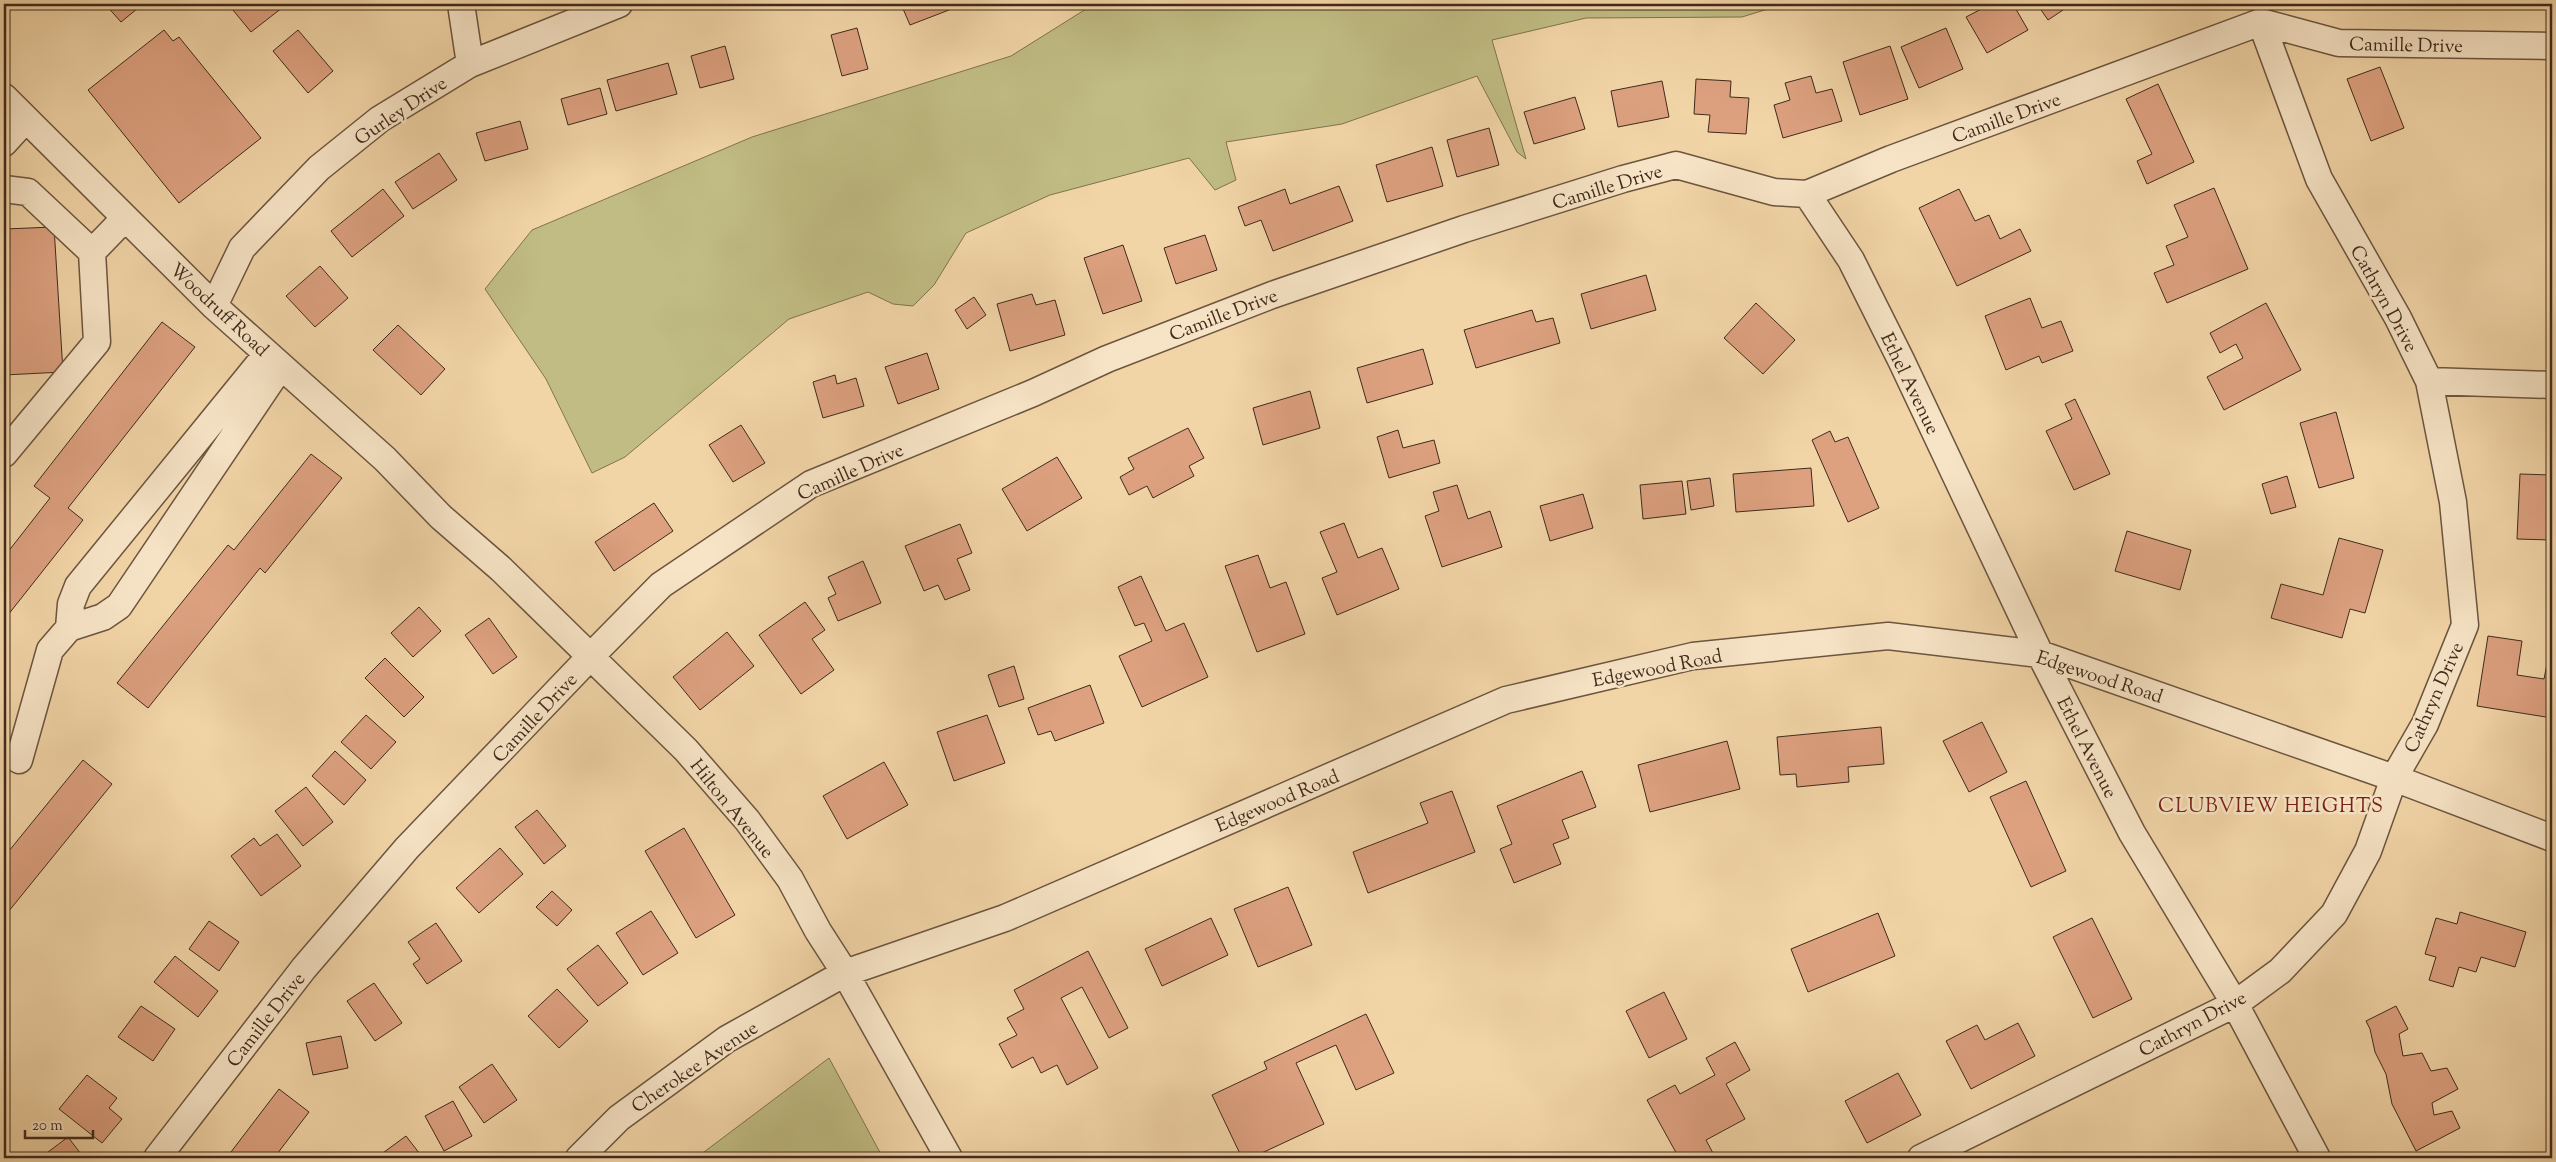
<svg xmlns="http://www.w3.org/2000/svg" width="2556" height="1162" font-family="'Sorts Mill Goudy',serif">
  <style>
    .green { fill: #c0bc83; stroke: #807350 }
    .building { fill: #dda180; stroke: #402a1c }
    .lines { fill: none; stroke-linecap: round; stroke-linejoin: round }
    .minor-casing { stroke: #6c553f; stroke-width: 29 }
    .minor { stroke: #f7e4c6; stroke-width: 26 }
    .labels { text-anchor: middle; stroke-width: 5; stroke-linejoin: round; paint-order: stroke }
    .street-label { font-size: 19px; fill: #402a1c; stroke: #f7e4c6 }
    .neighbourhood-label { font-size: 20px; letter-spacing: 1px; fill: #7a1f14; stroke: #f7e4c6 }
  </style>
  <rect width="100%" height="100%" fill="#f2d5a7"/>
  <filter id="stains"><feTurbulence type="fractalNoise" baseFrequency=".004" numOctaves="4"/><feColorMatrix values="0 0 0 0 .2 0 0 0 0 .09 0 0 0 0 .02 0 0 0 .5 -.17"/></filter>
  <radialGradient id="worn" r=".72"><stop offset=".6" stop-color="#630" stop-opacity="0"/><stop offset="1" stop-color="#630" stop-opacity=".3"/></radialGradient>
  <path class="green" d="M1094 4H1784L1742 17 1586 18 1492 40 1526 159 1517 152 1477 76 1342 124 1226 142 1236 180 1215 190 1189 158 1050 195 966 233 934 285 913 306 893 304 868 292 789 319 625 457 592 473 546 379 485 289 532 230 752 137 1011 56Z
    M829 1058 883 1158H696Z"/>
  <path class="building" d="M105 4H143L121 22Z
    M228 4H287L251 32Z
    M901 4H962V5L910 25Z
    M1991 4H2013L2028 30 1987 53 1966 17Z
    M2037 4H2072L2048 20Z
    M857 28 868 69 842 76 831 35Z
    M1946 28 1963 69 1919 88 1901 47Z
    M164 30 173 41 179 37 261 138 179 203 88 90Z
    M298 30 333 71 308 93 273 51Z
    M725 46 734 79 700 88 691 56Z
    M1890 46 1908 99 1860 115 1843 62Z
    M668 63 677 94 616 111 607 80Z
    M2380 67 2404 128 2371 141 2347 79Z
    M1811 76 1816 93 1832 89 1842 121 1783 138 1774 105 1790 100 1785 83Z
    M1696 79 1731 81 1730 97 1749 98 1746 134 1708 132 1710 115 1694 114Z
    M1662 81 1669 117 1618 127 1611 91Z
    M2158 84 2194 162 2147 184 2137 161 2152 154 2126 99Z
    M600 88 607 114 568 125 561 99Z
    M1575 97 1585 129 1534 144 1524 112Z
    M520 121 528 149 485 161 476 133Z
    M1489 128 1499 165 1457 177 1447 140Z
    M1432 147 1443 186 1387 202 1376 165Z
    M439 153 457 180 413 209 395 182Z
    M1339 186 1353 221 1273 251 1261 220 1245 226 1238 207 1285 189 1290 204Z
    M2214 188 2248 269 2167 303 2154 273 2174 265 2166 246 2188 237 2174 205Z
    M383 189 404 216 352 257 331 231Z
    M1959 189 1975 221 1989 215 2000 239 2020 229 2031 251 1957 286 1919 208Z
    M54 227 63 372 4 375V318L9 317 7 285H4V229Z
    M1205 235 1217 270 1176 284 1164 248Z
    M1123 245 1142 301 1103 314 1084 258Z
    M320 266 348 298 315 327 286 296Z
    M1646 275 1656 310 1591 329 1581 294Z
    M1032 294 1036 305 1055 300 1065 335 1010 351 997 304Z
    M974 297 986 315 967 329 955 310Z
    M2030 298 2042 328 2061 321 2073 351 2042 363 2039 356 2006 370 1985 316Z
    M1756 303 1795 340 1763 374 1724 338Z
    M2266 303 2301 370 2224 410 2207 377 2243 358 2236 344 2220 353 2210 333Z
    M1532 310 1536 322 1553 318 1560 343 1476 368 1464 330Z
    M162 322 195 347 68 508 83 520 4 620V557L50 498 34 486Z
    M398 325 445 369 421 395 373 350Z
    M1423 349 1433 384 1367 403 1357 368Z
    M927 353 939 389 898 404 885 367Z
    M835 375 837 384 856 378 864 406 823 418 813 382Z
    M1310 391 1320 428 1263 445 1253 408Z
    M2075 399 2110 474 2074 490 2046 431 2072 419 2065 404Z
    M2336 412 2354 478 2319 488 2300 423Z
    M741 425 765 463 733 482 709 445Z
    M1188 428 1204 458 1189 466 1194 476 1153 498 1147 486 1129 495 1120 477 1134 469 1128 458Z
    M1398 430 1403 448 1434 440 1440 463 1389 478 1377 437Z
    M1830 431 1835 442 1848 437 1879 508 1848 522 1812 440Z
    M311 454 342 478 265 573 260 568 148 708 117 683 228 545 234 550Z
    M1057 457 1082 498 1027 531 1002 489Z
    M1811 468 1814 506 1736 512 1733 474Z
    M2520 474 2552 475 2551 540 2517 539Z
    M2287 476 2296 507 2271 514 2262 484Z
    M1710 478 1714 506 1691 510 1687 481Z
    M1682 481 1686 514 1643 519 1640 485Z
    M1457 485 1468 519 1490 511 1502 547 1442 567 1425 516 1439 511 1433 492Z
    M1583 494 1593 528 1550 541 1540 506Z
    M654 503 673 531 614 571 595 542Z
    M1344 523 1358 558 1382 548 1399 589 1337 615 1322 578 1337 572 1320 532Z
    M960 524 972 553 957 559 970 590 945 600 938 585 924 591 905 546Z
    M2127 531 2191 550 2180 590 2115 571Z
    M2339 538 2383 550 2365 613 2350 609 2342 638 2271 618 2281 584 2323 595Z
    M1258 555 1270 588 1286 582 1305 634 1257 652 1225 566Z
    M863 561 881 603 838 621 828 598 836 594 828 577Z
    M1141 576 1166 631 1184 623 1208 677 1142 707 1119 656 1152 641 1144 623 1135 626 1118 587Z
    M805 602 825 630 812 639 834 670 801 694 759 635Z
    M419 607 441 631 413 657 391 633Z
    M489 618 517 657 493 674 465 635Z
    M727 632 754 666 700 710 673 677Z
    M2488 636 2522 641 2517 675 2544 679 2547 664 2552 665V718L2477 706Z
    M385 658 424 697 404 717 365 678Z
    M1014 666 1024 699 999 707 988 675Z
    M1090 685 1104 723 1055 741 1051 731 1038 735 1028 708Z
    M366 715 396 742 371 769 341 742Z
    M987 715 1005 763 954 781 937 732Z
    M1982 722 2007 772 1969 792 1943 741Z
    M1881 727 1884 764 1848 767 1849 782 1797 787 1796 774 1780 775 1777 737Z
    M1727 741 1740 789 1650 812 1638 765Z
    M335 751 366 780 344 805 312 776Z
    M83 760 112 784 4 917V857Z
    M884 762 908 805 847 839 823 796Z
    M1582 771 1596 807 1562 820 1569 838 1553 844 1561 864 1514 883 1500 849 1512 844 1497 806Z
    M2026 781 2066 871 2031 887 1990 797Z
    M306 787 333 822 303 846 275 811Z
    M1452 791 1475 852 1368 893 1353 852 1428 823 1420 803Z
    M537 810 566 846 544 864 515 827Z
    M684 828 735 915 696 938 645 851Z
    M277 834 301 866 261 896 231 856 254 838 260 846Z
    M500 848 523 874 479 913 456 888Z
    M1288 887 1312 945 1258 967 1234 909Z
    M552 891 572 910 557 926 536 907Z
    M651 911 678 953 643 975 616 933Z
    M2460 912 2526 932 2515 967 2481 957 2476 972 2459 967 2453 987 2429 980 2436 957 2425 954 2436 918 2457 924Z
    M1878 913 1895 956 1808 992 1791 949Z
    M1211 918 1228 955 1162 986 1145 949Z
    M2092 918 2132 999 2093 1018 2053 937Z
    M209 921 239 942 219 971 189 949Z
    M436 923 462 961 427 984 413 964 420 959 408 942Z
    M598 945 628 983 598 1006 567 969Z
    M1088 951 1128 1028 1109 1038 1082 987 1061 998 1098 1068 1067 1085 1057 1065 1041 1073 1033 1057 1012 1068 999 1044 1017 1035 1007 1018 1024 1009 1014 990Z
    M175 956 218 991 198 1017 154 982Z
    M374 983 402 1023 375 1041 347 1001Z
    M557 989 588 1021 559 1048 528 1016Z
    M1664 992 1687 1039 1649 1058 1626 1011Z
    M141 1006 175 1029 153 1061 118 1037Z
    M2396 1006 2408 1029 2399 1034 2403 1056 2422 1053 2431 1071 2447 1068 2458 1089 2432 1103 2434 1115 2452 1111 2460 1128 2416 1151 2392 1104 2386 1074 2375 1052 2370 1029 2366 1021Z
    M1366 1014 1394 1073 1356 1090 1336 1045 1296 1063 1324 1124 1251 1158H1242L1212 1095 1267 1069 1264 1062Z
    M2018 1023 2035 1056 1971 1089 1946 1041 1977 1025 1985 1040Z
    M341 1036 348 1068 313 1075 306 1043Z
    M1735 1042 1750 1070 1726 1084 1745 1119 1706 1140 1714 1155 1708 1158H1679L1647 1100 1675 1085 1680 1094 1715 1075 1706 1058Z
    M492 1064 517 1100 484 1123 459 1087Z
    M1898 1073 1921 1115 1867 1143 1845 1101Z
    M87 1075 117 1098 109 1108 122 1119 102 1143 59 1109Z
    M279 1089 309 1112 274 1158H239L231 1152Z
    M453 1101 472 1136 444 1151 425 1116Z
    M406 1136 423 1158H376Z
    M68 1137 84 1158H40Z"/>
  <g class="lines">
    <defs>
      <path id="minor" d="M461 4 470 64
        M4 97 214 306 385 459 441 517 501 569 686 750 747 820 790 879 818 931 845 973 949 1158
        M4 143 26 119
        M4 189 28 192 92 252 125 218
        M1807 194 1851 260 1901 360 2040 654 2132 833 2235 1004 2317 1158
        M214 306 242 248 319 168 380 119 470 64 619 4
        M267 354 78 586 71 604 69 628 103 617 119 606 281 366
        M2429 381 2552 385
        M4 454 97 342 92 252
        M19 760 50 650 69 628
        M157 1158 304 968 407 848 590 657 661 585 811 484 1033 393 1107 359 1272 295 1464 229 1623 179 1676 165 1774 192 1807 194 1891 159 2261 22 2339 43 2552 46
        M579 1158 619 1118 727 1039 845 973 1005 918 1506 700 1693 656 1888 636 2040 654 2394 778 2552 838
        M1921 1158 2235 1004 2280 971 2334 914 2368 851 2394 778 2425 724 2465 625 2453 502 2429 381 2398 318 2319 179 2261 22"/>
    </defs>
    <use href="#minor" class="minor-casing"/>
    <use href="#minor" class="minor"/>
  </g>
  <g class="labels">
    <g class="street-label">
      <text transform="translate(2406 44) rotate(1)" y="7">Camille Drive</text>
      <text transform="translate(400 110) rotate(-34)" y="7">Gurley Drive</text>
      <text transform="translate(2006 117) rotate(-20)" y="7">Camille Drive</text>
      <text transform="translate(1607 186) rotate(-17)" y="7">Camille Drive</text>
      <text transform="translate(2385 298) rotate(61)" y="7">Cathryn Drive</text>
      <text transform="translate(220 309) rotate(43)" y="7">Woodruff Road</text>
      <text transform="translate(1223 314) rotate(-21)" y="7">Camille Drive</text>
      <text transform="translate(1911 383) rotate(64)" y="7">Ethel Avenue</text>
      <text transform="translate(850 471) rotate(-24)" y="7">Camille Drive</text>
      <text transform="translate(1657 667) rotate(-11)" y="7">Edgewood Road</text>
      <text transform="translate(2100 676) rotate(18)" y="7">Edgewood Road</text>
      <text transform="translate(2433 697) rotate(-66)" y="7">Cathryn Drive</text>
      <text transform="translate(534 717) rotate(-47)" y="7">Camille Drive</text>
      <text transform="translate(2088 747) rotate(63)" y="7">Ethel Avenue</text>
      <text transform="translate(1277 800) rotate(-23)" y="7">Edgewood Road</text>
      <text transform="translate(733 808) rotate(51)" y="7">Hilton Avenue</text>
      <text transform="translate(265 1019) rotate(-52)" y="7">Camille Drive</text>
      <text transform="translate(2192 1023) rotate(-28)" y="7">Cathryn Drive</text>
      <text transform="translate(694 1066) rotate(-34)" y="7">Cherokee Avenue</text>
    </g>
    <g class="neighbourhood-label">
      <text x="2271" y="812">CLUBVIEW HEIGHTS</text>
    </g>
  </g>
  <rect width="2556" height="1162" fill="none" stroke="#f2d5a7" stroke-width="20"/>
  <rect x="5" y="5" width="2546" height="1152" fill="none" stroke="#402a1c" stroke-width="2.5"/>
  <rect x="10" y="10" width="2536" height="1142" fill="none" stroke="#402a1c"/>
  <path d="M25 1130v8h68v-8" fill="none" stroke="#402a1c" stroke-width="2.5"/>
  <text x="32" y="1130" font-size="15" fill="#402a1c" stroke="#f7e4c6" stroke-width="4" paint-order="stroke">20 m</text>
  <rect width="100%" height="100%" filter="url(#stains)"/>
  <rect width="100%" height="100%" fill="url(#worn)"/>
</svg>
